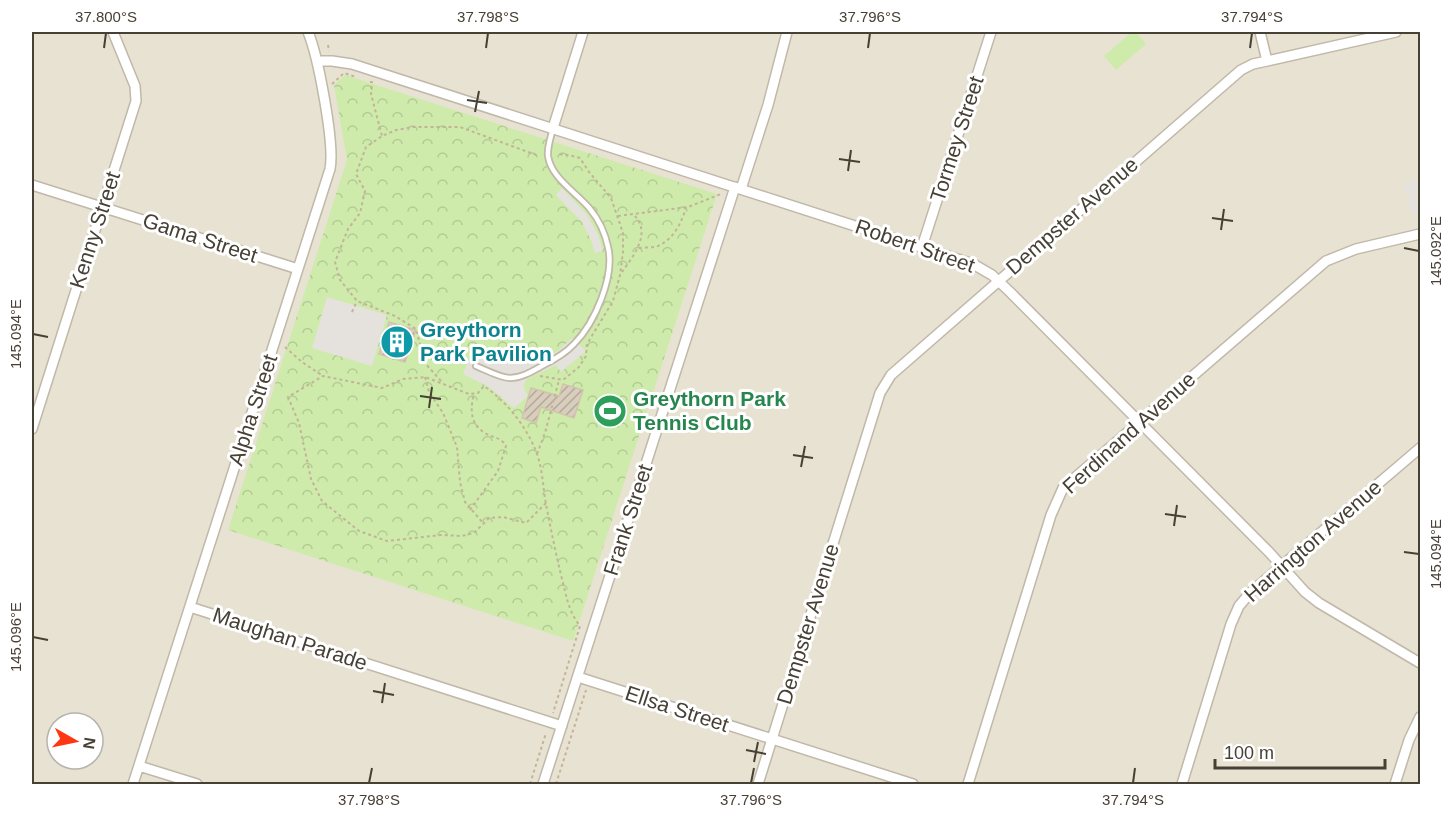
<svg xmlns="http://www.w3.org/2000/svg" width="1452" height="816" font-family="Arial,sans-serif">
  <style>
    .residential { fill: #e8e2d3; fill-rule: evenodd }
    .grass { fill: #ceebab }
    .park { fill: url(#park-crowns) }
    .parking { fill: #e5e2de }
    .building { fill: url(#building-hatch); stroke: #d2c4ad; stroke-width: 1.5 }
    .lines { fill: none; stroke-linecap: round; stroke-linejoin: round }
    .service-casing { stroke: #c0b8a8; stroke-width: 8 }
    .minor-casing { stroke: #c0b8a8; stroke-width: 12 }
    .path { stroke: #c3b498; stroke-width: 2; stroke-dasharray: 3 3; stroke-linecap: butt }
    .service { stroke: #fff; stroke-width: 4.5 }
    .minor { stroke: #fff; stroke-width: 9 }
    .ticks { fill: none; stroke: #474035; stroke-width: 2 }
    .labels { text-anchor: middle; stroke-width: 6; stroke-linejoin: round; paint-order: stroke }
    .street-label { font-size: 21px; fill: #474035; stroke: #fff }
    .culture-label { font-size: 21px; font-weight: bold; fill: #0d838f; stroke: #fff; text-anchor: start }
    .leisure-label { font-size: 21px; font-weight: bold; fill: #27864d; stroke: #fff; text-anchor: start }
    .neatline { fill: none; stroke: #474035; stroke-width: 2 }
    .ticks-label { font-size: 15px; text-anchor: middle; fill: #474035 }
  </style>
  <defs>
    <pattern id="park-crowns" width="20" height="18" patternUnits="userSpaceOnUse" patternTransform="scale(1.5)"><rect width="20" height="18" fill="#ceebab"/><path d="M2 6a3 3 0 1 1 6 0M12 15a3 3 0 1 1 6 0" fill="none" stroke="#b2cb94"/></pattern>
    <pattern id="building-hatch" width="6" height="6" patternUnits="userSpaceOnUse" patternTransform="scale(1.5)"><rect width="6" height="6" fill="#d9cebd"/><path d="M-1 1l2-2M0 6l6-6M5 7l2-2" fill="none" stroke="#b2a99a"/></pattern>
  </defs>
  <rect width="100%" height="100%" fill="#f4f0e6"/>
  <path class="residential" d="M32 32H1420V784H32ZM57 723H93V759H57Z"/>
  <path class="grass" d="M1132 32H1136L1146 44 1116 70 1104 56Z"/>
  <path class="park" d="M345 75 717 194 573 641 228 530 347 160 334 85Z"/>
  <path class="parking" d="M1420 179V212L1412 214 1403 183Z
    M562 188 587 215 598 235 603 251 595 253 591 240 582 222 556 195Z
    M327 297 387 315 372 366 312 348Z
    M572 338 586 351 561 372 556 365 527 379 524 384V389L528 396 514 408 489 387 463 374 472 353 513 358 534 357 535 363 558 351Z"/>
  <path class="building" d="M389 322 416 330 405 362 379 354Z
    M563 384 583 390 574 418 541 407 536 423 522 418 531 388 559 396Z"/>
  <g class="lines">
    <defs>
      <path id="service" d="M476 366C486 370 500 378 510 378 521 378 531 372 540 367 552 361 565 354 574 344 595 323 615 276 608 247 605 233 599 220 590 209 577 193 551 178 548 156 547 147 551 137 553 128"/>
      <path id="minor" d="M1260 32 1267 61
        M317 61H332L352 64 973 264 992 275 1010 292 1269 552 1305 592 1319 603 1420 663
        M553 128 583 32
        M32 185 298 269
        M741 189 768 105 787 32
        M922 247 991 32
        M32 429 136 101 135 86 113 32
        M190 607 562 726
        M578 677 913 784
        M139 766 197 784
        M133 784 330 169C335 144 318 56 308 32
        M543 784 735 187
        M758 784 880 393 891 375 1241 70 1253 64 1267 61 1396 32
        M968 784 1051 515 1063 488 1326 261 1356 249 1420 234
        M1182 784 1231 624 1239 606 1250 593 1420 448
        M1395 784 1409 740 1420 717"/>
    </defs>
    <use href="#service" class="service-casing"/>
    <use href="#minor" class="minor-casing"/>
    <path class="path" d="M328 45 329 51
      M370 82H372L371 94 382 136
      M332 84 344 73 356 77
      M618 216 688 207 721 194
      M639 248C645 247 653 248 658 246 674 239 682 222 686 207
      M622 272C633 256 653 233 633 214
      M352 312 357 301
      M285 347 302 362 323 376
      M540 376 563 380 579 367 586 356 587 344 613 301 620 275 623 252V233L611 198 589 172 580 158 564 154 557 155
      M425 377 429 392 443 413 457 447 460 482 465 502 483 523
      M441 381 425 363 416 329 395 316 357 301 340 280 335 262 348 229 360 213 365 191 356 174 366 147 382 136 396 130 413 127H460L539 156
      M537 454 545 433 559 380
      M546 503 526 523 503 517 489 518 474 533 462 536 441 535 387 541 359 531 322 501 311 479 299 423 288 397 323 376 382 388 403 379 425 377 469 394 478 393 484 386C507 402 527 427 537 454 542 468 543 484 545 499 550 525 555 550 561 575 566 594 568 611 580 626L553 713
      M470 510 498 471 506 446C501 437 493 438 485 433 470 424 470 409 474 394
      M530 784 546 733
      M556 784 586 690"/>
    <use href="#service" class="service"/>
    <use href="#minor" class="minor"/>
  </g>
  <path class="ticks" d="M104 48 106 33M486 48 488 33M868 48 870 33M1250 48 1252 33M467 100 487 103M475 112 479 91M839 159 860 162M848 171 851 150M1212 218 1233 221M1221 230 1224 209M1404 248 1419 251M33 334 48 337M420 396 441 399M429 408 432 387M793 455 813 458M801 467 805 446M1165 514 1186 517M1174 526 1177 505M1404 552 1419 554M33 637 48 640M373 691 394 695M382 703 385 683M746 750 766 754M754 762 758 742M369 783 372 768M751 783 754 768M1133 783 1135 768"/>
  <defs>
    <symbol id="building-disc" viewBox="-11 -11 22 22"><circle r="9.5" fill="#0f9aa8" stroke="#fff"/><path d="M-4-6H4V6H1V3H-1V6H-4ZM-2.5-4.3h1.7v1.8h-1.7ZM.8-4.3h1.7v1.8H.8ZM-2.5-1h1.7V.8h-1.7ZM.8-1h1.7V.8H.8Z" fill="#fff"/></symbol>
    <symbol id="stadium-disc" viewBox="-11 -11 22 22"><circle r="9.5" fill="#2e9e5b" stroke="#fff"/><path d="M0-5a6.5 5 0 1 0 0 10a6.5 5 0 1 0 0-10ZM-3.5-1.8h7v3.6h-7Z" fill="#fff"/></symbol>
  </defs>
  <g fill-rule="evenodd">
    <use href="#building-disc" x="378" y="323" width="38" height="38"/>
    <use href="#stadium-disc" x="591" y="392" width="38" height="38"/>
  </g>
  <g class="labels">
    <g class="street-label">
      <text transform="translate(957 139) rotate(-72)" y="7">Tormey Street</text>
      <text transform="translate(1072 216) rotate(-41)" y="7">Dempster Avenue</text>
      <text transform="translate(95 230) rotate(-72)" y="7">Kenny Street</text>
      <text transform="translate(200 238) rotate(18)" y="7">Gama Street</text>
      <text transform="translate(915 246) rotate(19)" y="7">Robert Street</text>
      <text transform="translate(253 410) rotate(-72)" y="7">Alpha Street</text>
      <text transform="translate(1129 433) rotate(-42)" y="7">Ferdinand Avenue</text>
      <text transform="translate(628 520) rotate(-72)" y="7">Frank Street</text>
      <text transform="translate(1313 541) rotate(-41)" y="7">Harrington Avenue</text>
      <text transform="translate(808 624) rotate(-73)" y="7">Dempster Avenue</text>
      <text transform="translate(290 639) rotate(18)" y="7">Maughan Parade</text>
      <text transform="translate(677 709) rotate(18)" y="7">Ellsa Street</text>
    </g>
    <g class="culture-label">
      <text x="420" y="337">Greythorn<tspan x="420" dy="24">Park Pavilion</tspan></text>
    </g>
    <g class="leisure-label">
      <text x="633" y="406">Greythorn Park<tspan x="633" dy="24">Tennis Club</tspan></text>
    </g>
  </g>
  <rect width="1452" height="816" fill="none" stroke="#ffffff" stroke-width="66"/>
  <g transform="translate(75 741) rotate(99)"><circle r="28" fill="#ffffff" stroke="#b5b3ae" stroke-width="1.5"/>
  <path d="M0-4.5L10 22L0 15L-10 22Z" fill="#ff3612"/>
  <text y="-9" font-size="16" font-weight="bold" text-anchor="middle" fill="#474035">N</text>
  </g>
  <path d="M1215 759v9h170v-9" fill="none" stroke="#474035" stroke-width="3"/>
  <text x="1224" y="759" font-size="18" fill="#474035" stroke="#ffffff" stroke-width="4.5" paint-order="stroke">100 m</text>
  <rect x="33" y="33" width="1386" height="750" class="neatline"/>
  <g class="ticks-label">
    <text x="106" y="22">37.800°S</text>
    <text x="488" y="22">37.798°S</text>
    <text x="870" y="22">37.796°S</text>
    <text x="1252" y="22">37.794°S</text>
    <text transform="translate(1436 251) rotate(-90)" y="5">145.092°E</text>
    <text transform="translate(16 334) rotate(-90)" y="5">145.094°E</text>
    <text transform="translate(1436 554) rotate(-90)" y="5">145.094°E</text>
    <text transform="translate(16 637) rotate(-90)" y="5">145.096°E</text>
    <text x="369" y="805">37.798°S</text>
    <text x="751" y="805">37.796°S</text>
    <text x="1133" y="805">37.794°S</text>
  </g>
</svg>
